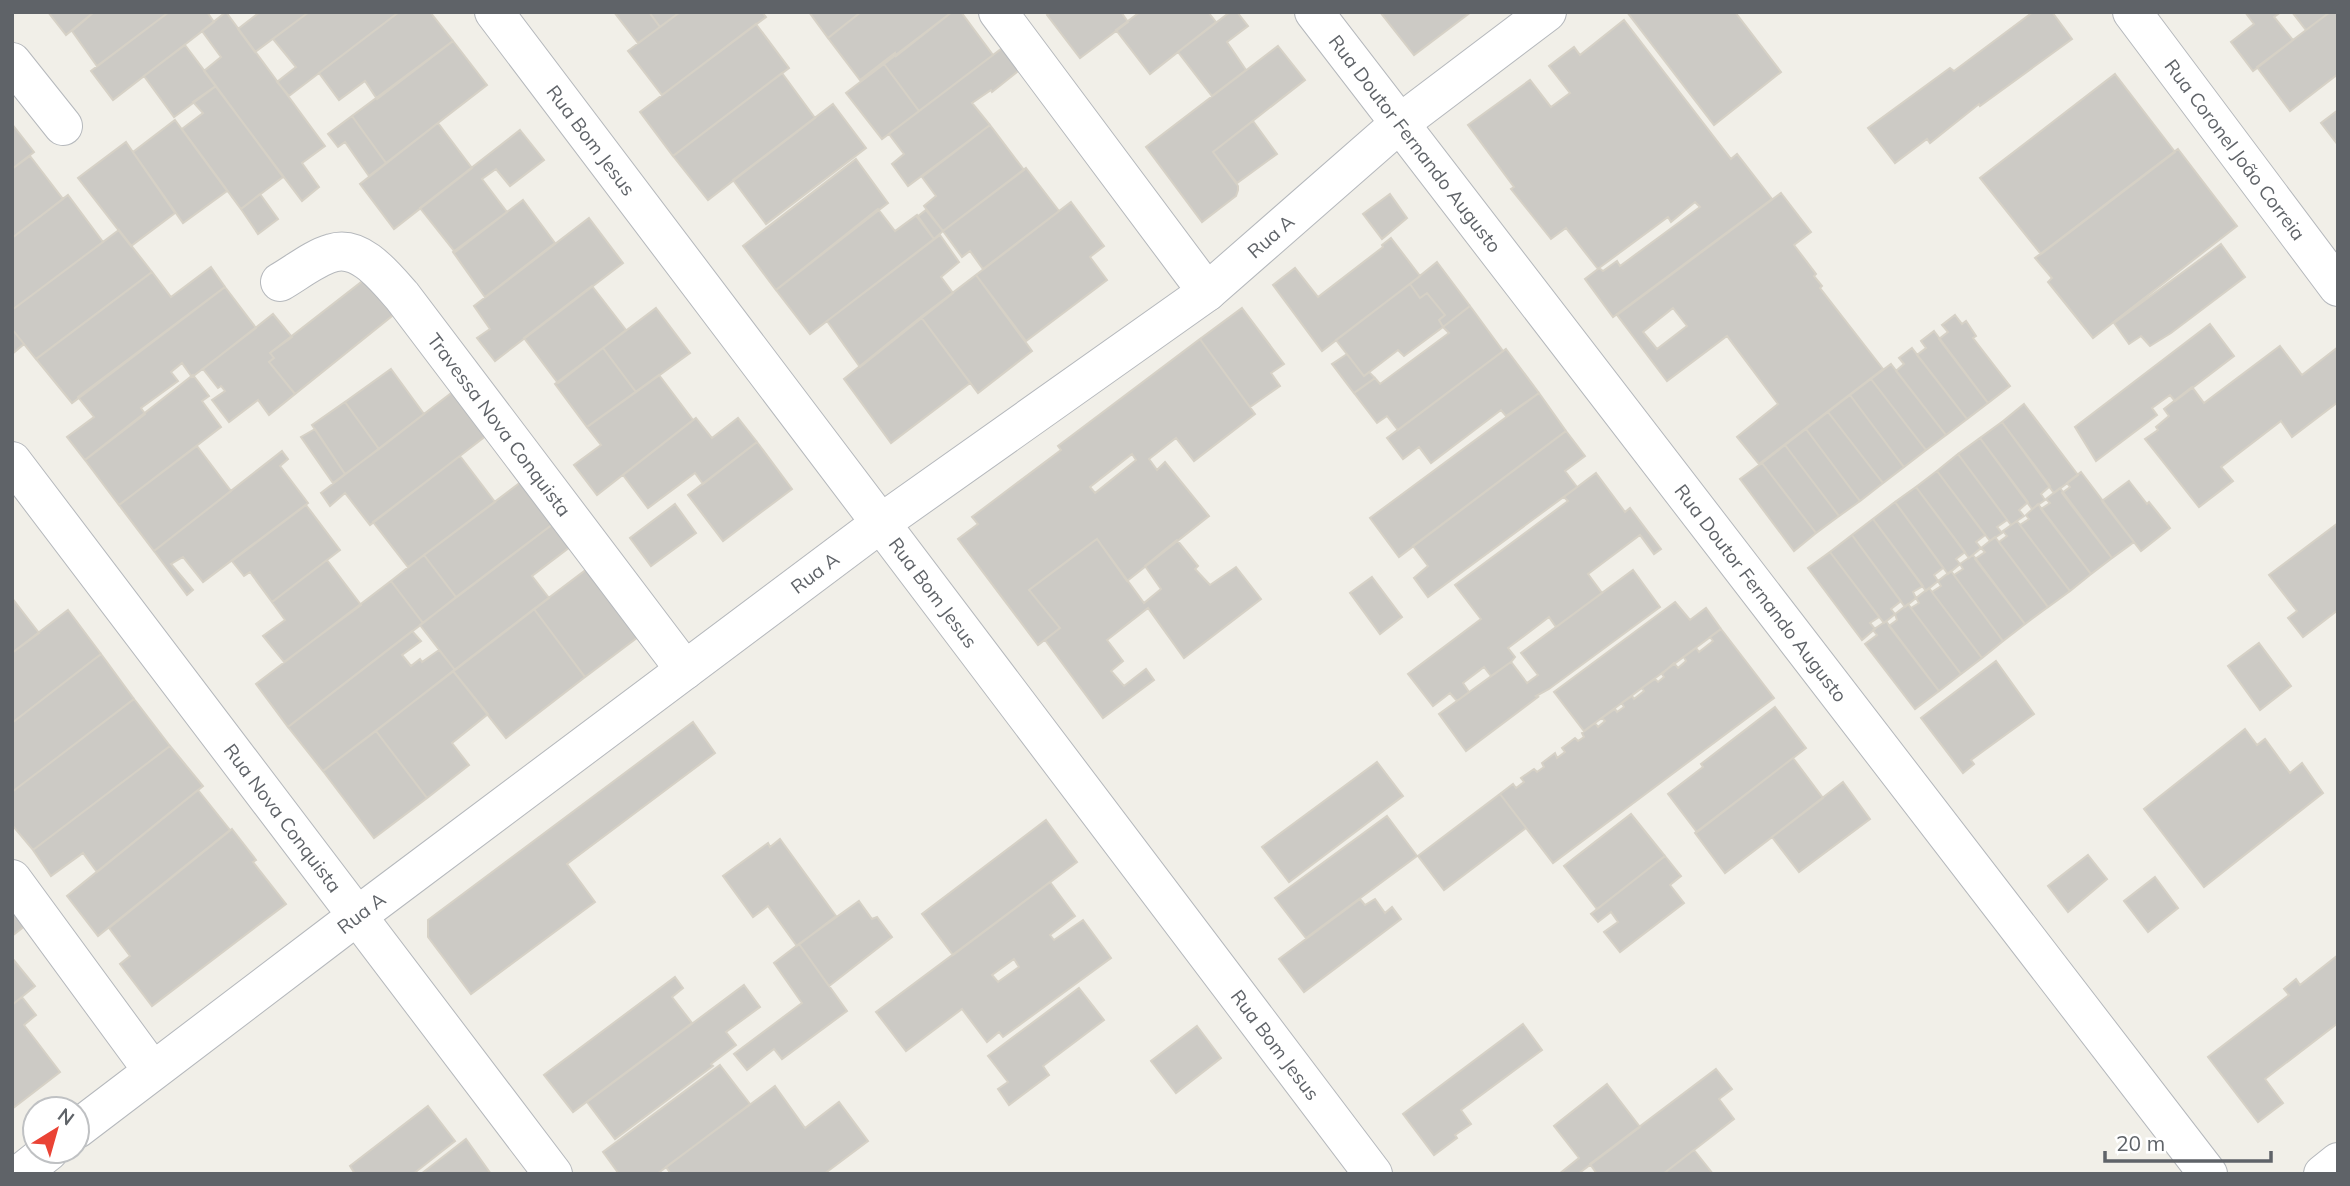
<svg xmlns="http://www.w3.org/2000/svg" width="2350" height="1186" font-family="Mulish,sans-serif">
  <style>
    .building { fill: #cccac5; stroke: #d6d1c6; stroke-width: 2; fill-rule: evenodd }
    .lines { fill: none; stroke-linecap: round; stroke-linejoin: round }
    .minor-casing { stroke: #b5b8bc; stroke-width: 40 }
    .minor { stroke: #fff; stroke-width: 38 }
    .labels { text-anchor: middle; stroke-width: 7; stroke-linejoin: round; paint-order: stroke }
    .street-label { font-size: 19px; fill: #5f6368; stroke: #fff }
  </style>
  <rect width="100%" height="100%" fill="#f1efe8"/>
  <path class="building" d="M48 12H94L66 35Z
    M94 12H169L97 66 72 31Z
    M169 12H207L214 22 113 100 91 71Z
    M226 12 325 146 302 163 319 187 302 201 204 71 221 57 202 31Z
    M260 12H309L255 52 238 29Z
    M309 12H399L289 96 277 82 296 67 273 39Z
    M399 12H430L453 41 377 99 365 81 339 100 319 73Z
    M614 12H649L660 27 638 43Z
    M649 12H680L660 27Z
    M680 12H762L766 17 662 95 628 51Z
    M809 12H861L828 38Z
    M861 12H952L896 56 895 53 860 80 828 38Z
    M952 12H961L993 55 919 111 884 64Z
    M1051 12H1121L1128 22 1080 58 1047 15Z
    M1140 12H1208L1216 22 1150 74 1116 30Z
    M1230 12H1237L1248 26 1227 42 1246 70 1212 96 1178 52Z
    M1380 12H1471L1414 55Z
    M1627 12H1735L1781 72 1714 125Z
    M2033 12H2052L2072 39 1980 106 1979 104 1930 143 1927 139 1895 163 1868 128 1950 68 1954 71Z
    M2245 12H2281L2274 17 2293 40 2253 71 2231 42 2254 24Z
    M2292 12H2330L2306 30Z
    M2338 12V74L2290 111 2257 67 2330 12Z
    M1624 20 1731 159 1737 154 1772 199 1613 317 1585 279 1598 269 1566 228 1551 239 1511 189 1514 187 1468 125 1530 80 1551 107 1570 93 1549 66 1574 47 1580 55ZM1695 202 1700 207 1620 266 1617 261 1603 271 1599 268 1668 217 1671 222Z
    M756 24 789 68 673 156 640 112Z
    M453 41 487 85 386 163 352 116Z
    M185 45 216 86 174 117 144 76Z
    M1005 46 1022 68 992 92 991 90 972 103 990 125 908 186 892 164 904 154 889 134Z
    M1278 46 1305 80 1213 152 1238 186V190L1236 196 1202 222 1146 147Z
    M884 64 919 111 882 139 846 93Z
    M782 73 815 118 708 200 673 156Z
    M2115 74 2175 152 2041 254 1980 178Z
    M216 86 283 177 241 209 182 129 203 113 193 102Z
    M833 104 866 148 766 224 733 180Z
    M2338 110V145L2321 123Z
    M352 116 386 163 369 176 345 142 338 147 328 134Z
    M175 120 227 191 183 223 133 152Z
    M1253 121 1277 154 1237 183 1213 152Z
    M438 123 472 168 394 229 360 184Z
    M12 124 34 152 12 169Z
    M990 125 1024 170 943 231 924 206 936 196 922 177Z
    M520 130 544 160 510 186 496 169 482 179 507 212 455 252 420 208Z
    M126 142 175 213 131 246 78 178Z
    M2178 149 2237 226 2093 338 2048 282 2052 278 2035 258Z
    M30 156 63 199 12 238V169Z
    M856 159 888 203 776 290 743 246Z
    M1026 168 1059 211 983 269 970 251 962 257 943 231Z
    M1781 193 1811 232 1794 245 1816 274 1814 276 1822 286 1820 288 1883 369 1759 464 1737 437 1778 404 1727 336 1667 381 1617 315ZM1673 308 1687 326 1657 349 1643 332Z
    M260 194 278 219 258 234 241 209Z
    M1390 194 1407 218 1382 239 1363 214Z
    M68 195 103 242 12 310V238Z
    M523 200 555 243 485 297 453 252Z
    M1071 202 1104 246 1090 257 1107 280 1026 341 976 275Z
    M878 209 895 231 917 215 934 239 810 334 776 290Z
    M926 210 943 231 934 239 917 217Z
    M589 218 623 263 495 361 477 338 490 329 474 306Z
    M119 230 152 272 36 359 12 329V310Z
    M940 235 959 262 941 277 953 293 860 367 827 321Z
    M1391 238 1420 276 1322 351 1273 285 1295 268 1318 297 1383 247 1382 245Z
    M2221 244 2245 277 2171 333 2150 346 2141 336 2129 344 2114 323Z
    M1437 262 1470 306 1443 327 1439 320 1445 315 1427 293 1420 298 1410 284Z
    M211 267 225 287 72 403 36 359 152 272 171 297Z
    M976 275 1032 351 978 393 921 317Z
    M369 276 397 312 295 394 269 362 274 358 270 353Z
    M1410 284 1420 298 1427 293 1445 315 1439 320 1443 327 1404 356 1398 350 1364 376 1336 340Z
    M592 286 626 330 558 383 524 338Z
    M225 287 256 328 192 377 182 363 171 372 178 381 141 408 145 414 85 460 67 437 94 417 78 397Z
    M1470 306 1503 351 1398 430 1387 416 1377 423 1354 393 1375 378 1380 384 1449 333 1443 327Z
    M656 308 690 353 636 392 603 348Z
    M1242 308 1284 364 1271 373 1280 386 1250 407 1200 339Z
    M273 314 292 337 270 353 274 358 269 362 295 394 269 415 258 400 229 422 212 400 225 391 221 386 218 388 203 369Z
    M1955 315 1962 324 1966 321 1976 336 1973 338 2010 386 1988 403 1939 339 1948 332 1942 325Z
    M921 317 970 383 891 443 844 379Z
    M2210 324 2234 356 2175 401 2170 395 2152 408 2157 415 2096 461 2075 427Z
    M12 329 24 344 12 354Z
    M1934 331 1988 403 1967 419 1917 355 1926 348 1921 341Z
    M1200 339 1255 414 1194 461 1176 438 1149 459 1157 470 1165 462 1209 516 1127 581 1097 539 1075 555 1029 590 1060 628 1038 645 958 539 978 524 972 517 1061 450 1058 446ZM1132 454 1136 460 1095 493 1090 487Z
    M2280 346 2302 375 2338 347V402L2292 437 2281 421 2221 467 2233 481 2199 507 2145 439 2158 430 2156 427 2169 416 2164 409 2192 387 2204 403Z
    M603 348 636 392 587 427 555 384Z
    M1912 348 1967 419 1946 435 1896 371 1904 364 1899 358Z
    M1506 349 1539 393 1506 416 1501 410 1431 463 1419 447 1403 459 1387 438Z
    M1347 354 1364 376 1369 372 1375 378 1354 393 1332 364Z
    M1891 364 1946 435 1926 450 1871 379Z
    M391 369 424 414 379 449 345 402Z
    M193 375 209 396 202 401 221 427 119 505 85 460Z
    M659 375 693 420 597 495 574 465 601 445 587 427Z
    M1871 379 1926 450 1904 467 1850 395Z
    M454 391 487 435 370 525 345 493 330 506 321 493Z
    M1539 393 1566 431 1399 557 1370 518Z
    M1850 395 1904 467 1883 483 1828 412Z
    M345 402 379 449 345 474 312 425Z
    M2024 404 2078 475 2054 493 2002 422Z
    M1828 412 1883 483 1860 501 1806 429Z
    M696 418 712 438 738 418 757 442 703 484 695 473 648 508 623 475Z
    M2002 422 2050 486 2041 494 2045 500 2032 509 1980 438Z
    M315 429 345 474 333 483 301 437Z
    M1806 429 1860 501 1839 516 1785 445Z
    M1566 431 1585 456 1565 471 1577 487 1428 597 1414 578 1428 566 1413 546Z
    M1980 438 2028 502 2019 510 2024 516 2011 525 1958 454Z
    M757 442 792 489 723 541 688 495Z
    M1785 445 1839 516 1816 533 1762 463Z
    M197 446 231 491 154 551 119 505Z
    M282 451 288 459 280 466 308 503 203 582 183 557 171 564 193 590 187 595 154 551Z
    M1958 454 2007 520 1997 527 2002 533 1990 541 1937 471Z
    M460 456 495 502 408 567 373 522Z
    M1762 463 1816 533 1794 551 1740 479Z
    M1937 471 1985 535 1976 542 1981 548 1969 558 1916 487Z
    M2081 472 2134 542 2112 558 2062 493 2070 487 2067 483Z
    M1596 473 1625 512 1630 508 1661 549 1654 554 1640 535 1588 574 1602 593 1556 627 1549 617 1508 648 1515 657 1511 662 1491 676 1484 667 1463 683 1469 692 1457 701 1450 693 1433 706 1408 674 1481 619 1455 585 1568 501 1564 497Z
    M2129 481 2147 504 2149 502 2170 528 2141 551 2102 501Z
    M521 482 553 524 456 597 424 555Z
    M1916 487 1965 552 1956 559 1960 564 1948 574 1895 502Z
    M2060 488 2112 558 2091 574 2041 509 2050 503 2046 499Z
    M1895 502 1943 568 1934 575 1938 581 1926 591 1873 519Z
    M675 504 696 533 651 566 630 538Z
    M2038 504 2091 574 2070 591 2020 525 2029 519 2026 515Z
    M306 505 340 550 272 602 250 572 244 576 232 561Z
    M1873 519 1923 586 1913 592 1916 598 1905 607 1852 535Z
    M2017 521 2070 591 2048 607 1999 542 2007 536 2003 531Z
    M2338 523V610L2303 637 2288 618 2297 611 2269 575Z
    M553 524 570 547 532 576 549 598 455 670 420 625Z
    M1852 535 1901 601 1891 609 1895 614 1884 623 1830 552Z
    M1995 537 2048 607 2025 624 1975 559 1985 552 1981 548Z
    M1097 539 1144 603 1161 589 1145 566 1177 540 1198 566 1195 569 1210 585 1236 567 1261 599 1184 658 1148 608 1107 640 1123 661 1111 671 1124 686 1146 669 1154 680 1103 718 1045 640 1060 628 1029 590Z
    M1830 552 1879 617 1870 623 1875 629 1862 640 1808 568Z
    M424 555 456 597 423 623 391 581Z
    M1973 555 2025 624 2003 641 1954 575 1963 569 1960 564Z
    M327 560 361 605 284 662 263 636 285 620 272 602Z
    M587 569 638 637 585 677 534 609Z
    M1633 570 1660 607 1549 689 1536 696 1538 697 1466 751 1439 714 1511 662 1527 683 1538 675 1521 653Z
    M1951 571 2003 641 1982 658 1932 592 1941 586 1938 581Z
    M1372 577 1402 617 1380 634 1350 593Z
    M391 581 423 623 288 727 256 684Z
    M1929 588 1982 658 1961 674 1911 608 1919 603 1916 598Z
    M12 598 39 633 12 653Z
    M1675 602 1690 620 1706 608 1721 629 1584 731 1554 692Z
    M1908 604 1961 674 1939 691 1889 626 1897 620 1895 614Z
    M534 609 585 677 506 738 453 671Z
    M68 610 101 654 12 723V653Z
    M1886 621 1939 691 1915 709 1865 644 1877 635 1873 630Z
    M1721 629 1774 698 1553 863 1500 794 1513 784 1516 788 1524 782 1521 778 1534 769 1537 772 1544 767 1542 763 1555 753 1557 758 1565 752 1562 748 1575 738 1578 741 1584 737 1582 733 1595 723 1598 727 1605 721 1602 718 1615 709 1617 712 1624 707 1622 703 1632 696 1634 699 1644 691 1642 688 1655 679 1658 682 1664 677 1662 674 1674 663 1678 668 1686 661 1684 657 1696 648 1699 652 1713 641 1710 637Z
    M412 631 421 641 402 655 411 666 420 659 422 662 439 650 455 670 323 771 288 727Z
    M2259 643 2291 686 2260 710 2228 666Z
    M101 654 134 699 12 792V723Z
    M1996 661 2034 714 1971 760 1974 764 1963 773 1921 718Z
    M453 671 488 714 452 743 469 765 427 798 376 731Z
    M134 699 170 746 33 850 12 825V792Z
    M1775 707 1806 748 1697 832 1668 794 1703 767 1701 764Z
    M693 722 715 753 567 864 595 902 471 994 428 937V920Z
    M2245 729 2257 745 2265 739 2290 773 2302 763 2323 793 2204 887 2144 809Z
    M376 731 427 798 374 838 323 771Z
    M170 746 203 786 97 872 83 853 51 876 33 850Z
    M1793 758 1823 798 1725 873 1695 833Z
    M1377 762 1403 796 1289 882 1262 847Z
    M1843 782 1870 819 1799 872 1772 837Z
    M198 790 230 830 98 936 67 896Z
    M1500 794 1526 828 1444 890 1418 856Z
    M1631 814 1665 856 1597 909 1564 866Z
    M1387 816 1417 856 1306 938 1275 898Z
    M1046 820 1077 862 953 955 922 914Z
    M232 829 256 860 253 862 286 904 152 1006 120 964 130 956 109 928Z
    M780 839 836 916 797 946 768 906 753 917 723 876 768 843 770 847Z
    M2088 855 2107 879 2068 912 2048 886Z
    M1665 856 1681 876 1670 885 1684 903 1620 952 1604 932 1618 922 1611 912 1598 922 1591 914Z
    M2155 877 2178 908 2148 932 2124 901Z
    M1050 882 1075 916 1050 935 1054 940 1083 920 1111 958 1003 1037 999 1032 987 1042 962 1009 906 1051 876 1012ZM1014 959 1019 967 998 982 992 975Z
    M1360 899 1365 905 1375 899 1385 913 1392 907 1401 919 1304 992 1279 959Z
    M859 901 872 919 877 917 892 937 829 986 799 944Z
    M12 908 26 925 12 936Z
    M799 944 847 1011 782 1059 774 1049 747 1070 734 1054 802 1003 774 963Z
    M2338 955V1023L2265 1079 2283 1103 2258 1122 2208 1057 2289 995 2284 989 2296 979 2300 985Z
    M12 958 35 986 12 1005Z
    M675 977 683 988 672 997 692 1023 573 1112 544 1075Z
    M744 985 760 1007 726 1032 736 1045 711 1064 713 1066 615 1139 587 1102Z
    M1079 988 1104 1020 1043 1066 1049 1075 1009 1105 998 1089 1008 1082 988 1056Z
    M22 997 36 1015 24 1025 60 1072 12 1109V1005Z
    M1523 1024 1542 1050 1461 1110 1471 1124 1455 1135 1457 1138 1434 1155 1403 1114Z
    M1197 1026 1221 1058 1176 1093 1151 1061Z
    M720 1065 750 1104 657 1174H619L603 1152Z
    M1716 1069 1732 1089 1719 1099 1734 1119 1663 1174H1597L1590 1164Z
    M1607 1084 1640 1127 1578 1174H1559L1579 1158 1554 1126Z
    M775 1086 805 1128 839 1102 868 1141 824 1174H671L666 1167Z
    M428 1106 455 1141 413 1174H355L350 1166Z
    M466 1139 491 1174H421Z
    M1694 1150 1713 1174H1663Z"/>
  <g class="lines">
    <defs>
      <g id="minor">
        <path id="s1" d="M494 12 1373 1174"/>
        <path d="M998 12 1207 292"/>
        <path id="s2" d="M1314 12 2208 1174"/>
        <path id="s3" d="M2132 12 2338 287"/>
        <path d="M12 62 63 126"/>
        <path id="s4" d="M280 282C296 273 314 258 332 253 360 244 385 277 402 296L685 670"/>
        <path id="s5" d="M12 461 553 1174"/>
        <path d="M12 879 152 1070"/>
        <path id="s6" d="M77 1129 357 916 881 523 1207 292 1399 124 1547 12"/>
        <path d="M20 1174 49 1151"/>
        <path d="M2323 1174 2338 1162"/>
      </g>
    </defs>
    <use href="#minor" class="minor-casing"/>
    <use href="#minor" class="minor"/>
  </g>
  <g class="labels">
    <g class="street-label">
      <text dy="7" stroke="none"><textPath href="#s1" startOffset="161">Rua Bom Jesus</textPath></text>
      <text dy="7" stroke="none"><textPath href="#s2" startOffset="166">Rua Doutor Fernando Augusto</textPath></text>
      <text dy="7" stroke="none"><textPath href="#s3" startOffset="172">Rua Coronel João Correia</textPath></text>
      <text dy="7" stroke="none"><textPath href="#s6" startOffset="1491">Rua A</textPath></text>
      <text dy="7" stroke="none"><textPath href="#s4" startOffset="308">Travessa Nova Conquista</textPath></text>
      <text dy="7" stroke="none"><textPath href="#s6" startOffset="924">Rua A</textPath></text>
      <text dy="7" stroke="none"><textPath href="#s1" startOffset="728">Rua Bom Jesus</textPath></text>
      <text dy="7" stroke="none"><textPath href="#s2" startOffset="733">Rua Doutor Fernando Augusto</textPath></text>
      <text dy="7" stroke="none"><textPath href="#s5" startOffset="448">Rua Nova Conquista</textPath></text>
      <text dy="7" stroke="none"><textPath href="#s6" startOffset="357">Rua A</textPath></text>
      <text dy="7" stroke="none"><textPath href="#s1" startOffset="1295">Rua Bom Jesus</textPath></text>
    </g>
  </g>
  <rect width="2350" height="1186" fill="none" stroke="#5f6368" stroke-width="28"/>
  <g transform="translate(56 1130) rotate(37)"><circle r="33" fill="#ffffff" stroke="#bfc1c3" stroke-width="2"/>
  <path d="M0-5L12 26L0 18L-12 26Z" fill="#ea4335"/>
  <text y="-10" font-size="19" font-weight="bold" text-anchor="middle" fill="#5f6368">N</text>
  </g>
  <path d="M2105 1151v10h166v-10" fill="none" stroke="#5f6368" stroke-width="3.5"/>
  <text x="2116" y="1151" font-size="21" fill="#5f6368" stroke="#ffffff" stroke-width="5" paint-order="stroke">20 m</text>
</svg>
